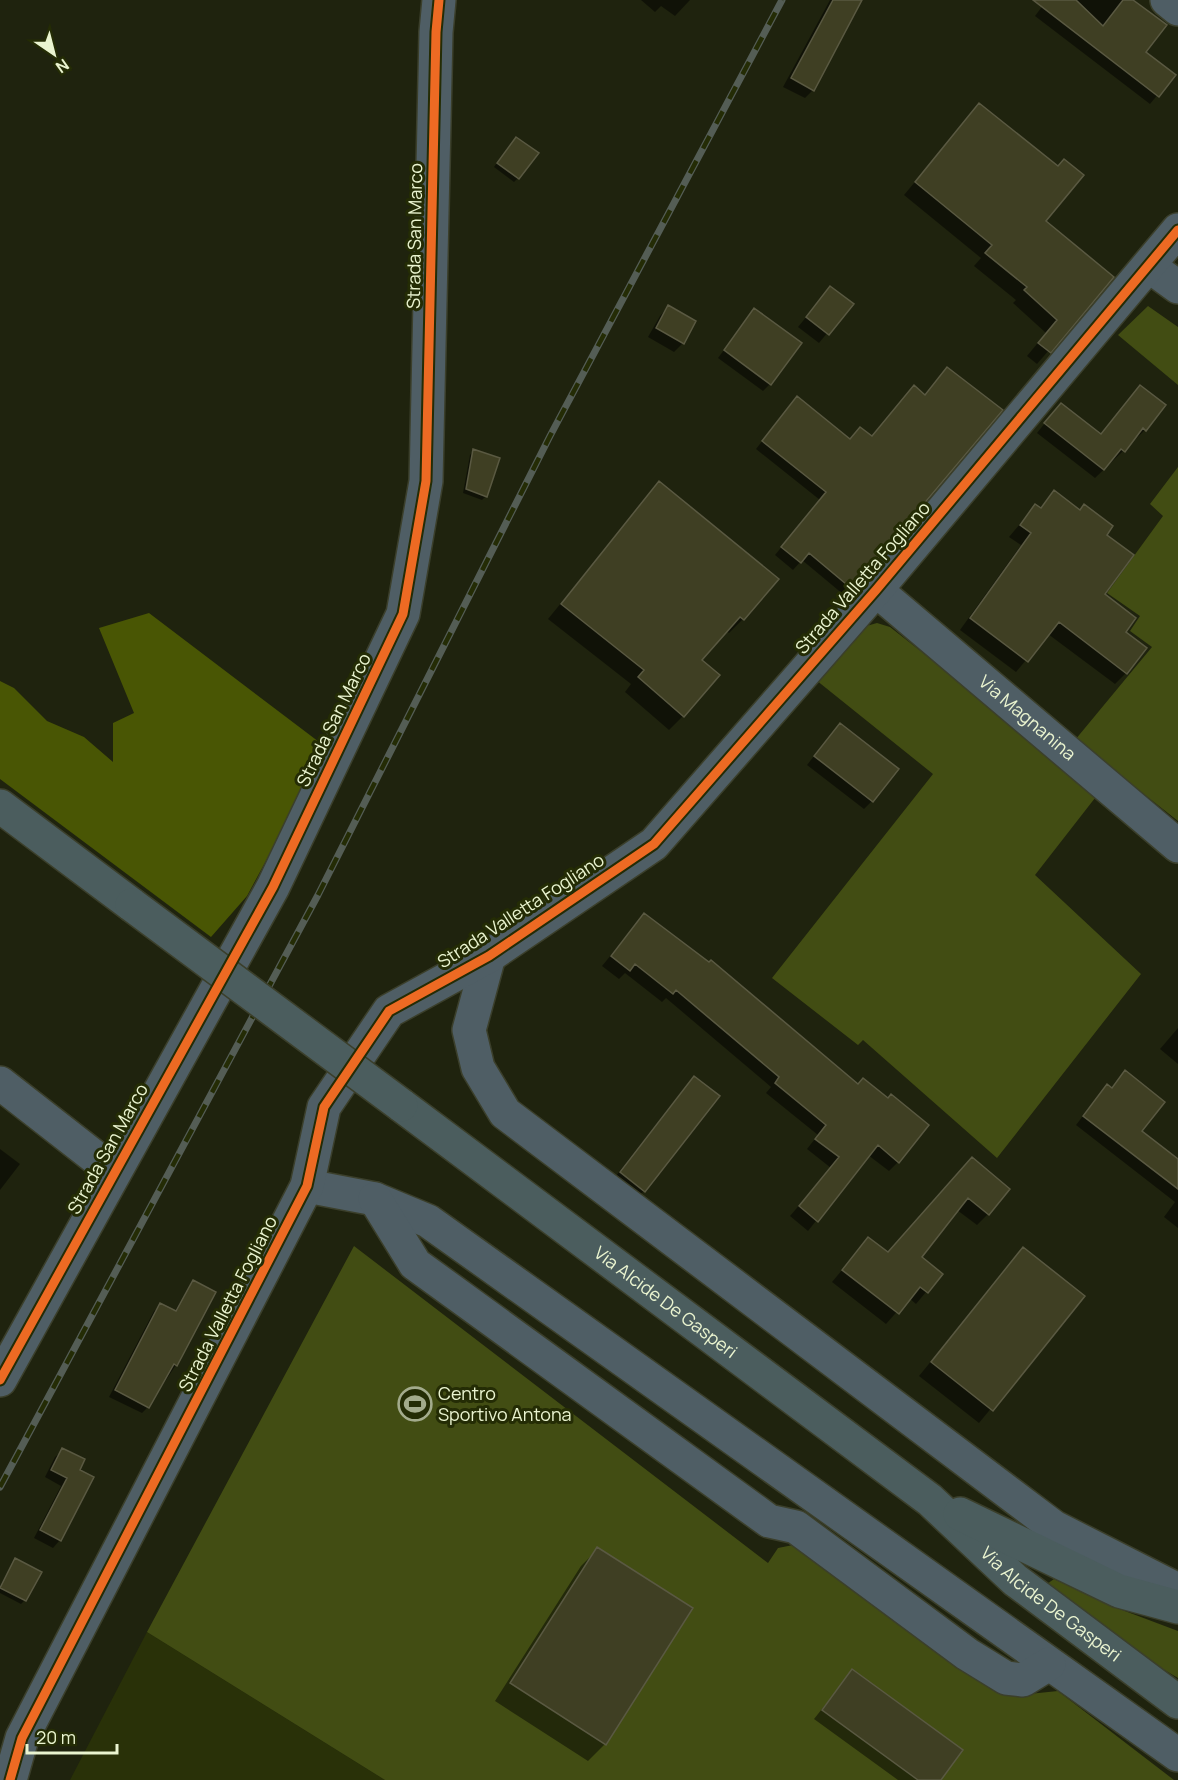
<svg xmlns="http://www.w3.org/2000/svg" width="1178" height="1780" font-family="Manrope,sans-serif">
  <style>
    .built { fill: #293108 }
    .green { fill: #424d13 }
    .forest { fill: #495604 }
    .shadow { fill: #0007 }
    .building { fill: #3f3f23; stroke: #5a5942; stroke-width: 1.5 }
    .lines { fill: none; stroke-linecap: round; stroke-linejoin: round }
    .minor-casing { stroke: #3b3f2b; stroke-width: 36 }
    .major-casing { stroke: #3b3f2b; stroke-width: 36 }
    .minor { stroke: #4f5e65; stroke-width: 33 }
    .major { stroke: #4b5d5e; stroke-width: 33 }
    .rail-casing { stroke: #545d55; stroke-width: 7 }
    .rail { stroke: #242c05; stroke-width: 4.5; stroke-dasharray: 14; stroke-linecap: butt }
    .major-bridge-casing { stroke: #3b3f2b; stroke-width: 36; stroke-linecap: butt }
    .major-bridge { stroke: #4b5d5e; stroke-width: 33 }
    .cycleway-casing { stroke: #242c05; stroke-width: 13 }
    .cycleway { stroke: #ed6a23; stroke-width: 9 }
    .labels { text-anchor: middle; stroke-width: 6; stroke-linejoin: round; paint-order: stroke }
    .street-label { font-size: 18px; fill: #eaf4d0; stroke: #242c05 }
    .poi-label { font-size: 18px; fill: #eaf4d0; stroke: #242c05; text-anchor: start }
  </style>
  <rect width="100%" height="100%" fill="#1f230e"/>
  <path class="built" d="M147 1632 385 1780H70Z"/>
  <path class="green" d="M1148 306 1178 327V385L1118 335Z
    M1178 467V821L1075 740 1152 647 1130 631 1140 616 1107 593 1163 516 1150 504Z
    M877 623 890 627 987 703 1095 798 1035 875 1141 974 997 1158 863 1040 858 1045 772 978 933 774 816 680 863 627Z
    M354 1246 768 1563 778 1548 793 1545 1019 1695 1058 1691 1174 1780H385L147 1632Z
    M1054 1579 1109 1605 1178 1631V1678L1108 1637 1047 1584Z"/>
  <path class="forest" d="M149 613 327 748 247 896 211 937 0 779V681L14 688 47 721 84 737 113 762V723L134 713 99 628Z"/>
  <path class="shadow" d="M641 0H690L675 16 661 6 655 12Z
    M830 0H855L813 90 805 98 783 87Z
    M1047 0H1131L1144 53 1174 75 1150 104 1035 16Z
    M979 105 1044 222 1112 277 1037 364 1027 356 1046 333 1013 303 1016 300 974 266 981 258 904 195Z
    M512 142 518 178 514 182 494 167Z
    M830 288 851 304 819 343 798 327Z
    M668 307 694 322 683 343 674 352 648 337 660 316Z
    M754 310 770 384 763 391 718 358Z
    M1140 387 1163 405 1145 430 1095 478 1037 433 1053 413 1100 435Z
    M790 405 849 440 871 438 851 588 844 595 802 560 793 570 775 555 820 500 756 449Z
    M473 451 486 496 482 500 463 493 470 455Z
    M659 483 743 619 729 633 726 631 700 661 683 716 669 730 625 692 631 684 548 619Z
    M1054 492 1105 535 1102 594 1124 632 1126 673 1115 684 1048 634 1016 672 960 630 1021 545 1009 537 1035 506 1039 509Z
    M832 733 872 801 864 809 807 765Z
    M644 915 898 1162 889 1171 868 1155 808 1231 790 1216 831 1168 807 1149 818 1135 766 1093 771 1087 666 998 662 1002 625 973 619 979 602 966Z
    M1178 1028V1064L1160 1049Z
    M1125 1072 1140 1132 1178 1161V1228L1164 1217 1175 1202 1076 1125 1099 1095 1107 1086 1111 1089Z
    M686 1086 644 1191 635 1199 612 1181Z
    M0 1149 20 1164 0 1190Z
    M960 1170 988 1214 977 1225 957 1210 920 1258 941 1274 916 1304 909 1298 886 1324 832 1282 868 1239 887 1254Z
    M1023 1249 1083 1296 979 1423 919 1376Z
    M193 1282 176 1365 148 1407 142 1413 109 1397 154 1311 161 1305 174 1312Z
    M63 1450 78 1470 92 1478 60 1540 53 1548 34 1538 61 1486 45 1477 55 1457Z
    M598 1549 605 1744 588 1761 495 1701 581 1566Z
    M15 1560 25 1600 21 1604 0 1593V1586Z
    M852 1671 939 1780H898L814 1719Z"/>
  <path class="building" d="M833 0H862L814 91 791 78Z
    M1033 0H1076L1103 26 1123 0H1133L1167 25 1146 52 1176 75 1159 97Z
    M979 103 1058 166 1064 159 1084 175 1046 221 1114 277 1051 353 1038 343 1057 320 1024 290 1027 287 985 253 992 245 915 182Z
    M516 137 539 153 519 179 497 163Z
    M830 286 854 304 829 335 806 317Z
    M668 305 696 321 684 344 656 328Z
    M754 308 802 343 771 385 724 350Z
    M947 367 1003 410 852 589 809 553 801 563 781 547 826 492 762 441 797 396 850 439 860 427 872 436 914 385 925 395Z
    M1140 385 1166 405 1146 431 1143 428 1125 452 1121 449 1104 470 1044 423 1061 403 1101 434Z
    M473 449 500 458 487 497 466 489Z
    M659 481 779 579 744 620 740 617 702 660 720 675 684 717 638 677 644 670 561 604Z
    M1054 490 1080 510 1084 504 1113 526 1107 535 1134 555 1105 594 1136 618 1126 632 1147 648 1127 674 1059 622 1028 662 970 618 1031 533 1020 525 1035 504 1041 508Z
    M840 723 899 769 873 802 814 756Z
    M644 913 709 962 711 960 858 1084 863 1078 888 1098 891 1094 929 1125 899 1163 878 1145 818 1222 799 1206 839 1157 815 1139 826 1125 775 1083 779 1077 676 990 673 994 635 964 630 971 611 956Z
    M1125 1070 1165 1102 1142 1131 1178 1159V1189L1083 1116 1107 1084 1112 1088Z
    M694 1076 720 1096 645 1192 620 1172Z
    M972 1157 1010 1189 989 1215 968 1198 922 1257 943 1274 928 1293 920 1287 899 1314 842 1270 868 1237 888 1252Z
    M1023 1247 1085 1296 993 1411 931 1362Z
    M193 1280 216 1292 177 1366 174 1364 149 1408 115 1390 160 1303 176 1311Z
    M62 1448 85 1459 80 1470 94 1477 61 1541 40 1530 67 1478 51 1470Z
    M597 1547 693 1608 606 1745 510 1683Z
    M15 1558 42 1572 26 1601 0 1588Z
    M852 1669 963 1750 941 1780H918L822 1710Z"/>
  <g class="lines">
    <defs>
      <g id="minor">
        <path d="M1167 0 1178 9"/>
        <path d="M1149 266 1178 287"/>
        <path id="s1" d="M876 590 1178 846"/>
        <path d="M489 956 469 1030 478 1068 505 1113 1054 1527 1178 1590"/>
        <path d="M0 1083 114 1172"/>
        <path d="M307 1186 375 1199 428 1221 1178 1755"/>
        <path d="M375 1199 415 1264 769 1521 796 1527 967 1654 1006 1678 1023 1680 1049 1664"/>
        <path d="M0 1380 273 887 403 614 426 481 436 32 439 0"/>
        <path d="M10 1780 22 1738 307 1186 324 1107 389 1011 489 956 654 844 876 590 1178 230"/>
      </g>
      <g id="major">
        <path d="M0 806 132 905"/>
        <path id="s2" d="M401 1105 930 1500 1015 1580 1178 1702"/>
        <path d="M960 1514 1119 1591 1178 1607"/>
      </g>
    </defs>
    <use href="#minor" class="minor-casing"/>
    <use href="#major" class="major-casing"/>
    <use href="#minor" class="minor"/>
    <use href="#major" class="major"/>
    <defs>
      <path id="rail" d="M0 1487 318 895 550 436 782 0"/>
    </defs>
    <use href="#rail" class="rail-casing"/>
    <use href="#rail" class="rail"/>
    <defs>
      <path id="major-bridge" d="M132 905 401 1105"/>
    </defs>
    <use href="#major-bridge" class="major-bridge-casing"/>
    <use href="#major-bridge" class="major-bridge"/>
    <defs>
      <path id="cycleway" d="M0 1380 273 887 403 614 426 481 436 32 439 0
        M10 1780 22 1738 307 1186 324 1107 389 1011 489 956 654 844 876 590 1178 230"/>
    </defs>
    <use href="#cycleway" class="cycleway-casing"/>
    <use href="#cycleway" class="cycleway"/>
  </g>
  <defs>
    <symbol id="stadium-ring" viewBox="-11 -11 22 22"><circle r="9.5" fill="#242c05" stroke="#a3ab8c" stroke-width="1.5"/><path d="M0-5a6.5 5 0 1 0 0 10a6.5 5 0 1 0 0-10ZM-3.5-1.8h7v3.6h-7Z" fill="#a3ab8c"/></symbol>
  </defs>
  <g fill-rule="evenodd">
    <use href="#stadium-ring" x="396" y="1385" width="38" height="38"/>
  </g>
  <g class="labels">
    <g class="street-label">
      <text transform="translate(415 236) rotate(-89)" y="6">Strada San Marco</text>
      <text transform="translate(863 578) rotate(-49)" y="6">Strada Valletta Fogliano</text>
      <text dy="6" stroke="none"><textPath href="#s1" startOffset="198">Via Magnanina</textPath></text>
      <text transform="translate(334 720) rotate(-64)" y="6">Strada San Marco</text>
      <text transform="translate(521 911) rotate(-33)" y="6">Strada Valletta Fogliano</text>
      <text transform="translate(108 1149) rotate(-61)" y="6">Strada San Marco</text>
      <text dy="6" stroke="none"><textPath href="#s2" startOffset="330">Via Alcide De Gasperi</textPath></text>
      <text transform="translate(228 1304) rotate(-63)" y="6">Strada Valletta Fogliano</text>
      <text dy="6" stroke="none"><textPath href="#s2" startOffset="820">Via Alcide De Gasperi</textPath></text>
    </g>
    <g class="poi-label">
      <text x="438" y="1400">Centro<tspan x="438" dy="21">Sportivo Antona</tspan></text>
    </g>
  </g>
  <g transform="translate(54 54) rotate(145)" stroke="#242c05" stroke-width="4.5" paint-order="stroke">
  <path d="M0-4.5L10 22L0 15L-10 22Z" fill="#eaf4d0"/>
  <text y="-9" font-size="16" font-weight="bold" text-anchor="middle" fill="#eaf4d0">N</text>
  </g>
  <path d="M27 1744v9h90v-9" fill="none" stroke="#eaf4d0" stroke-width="3"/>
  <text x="36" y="1744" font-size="18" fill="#eaf4d0" stroke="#242c05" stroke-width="4.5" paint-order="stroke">20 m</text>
</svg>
